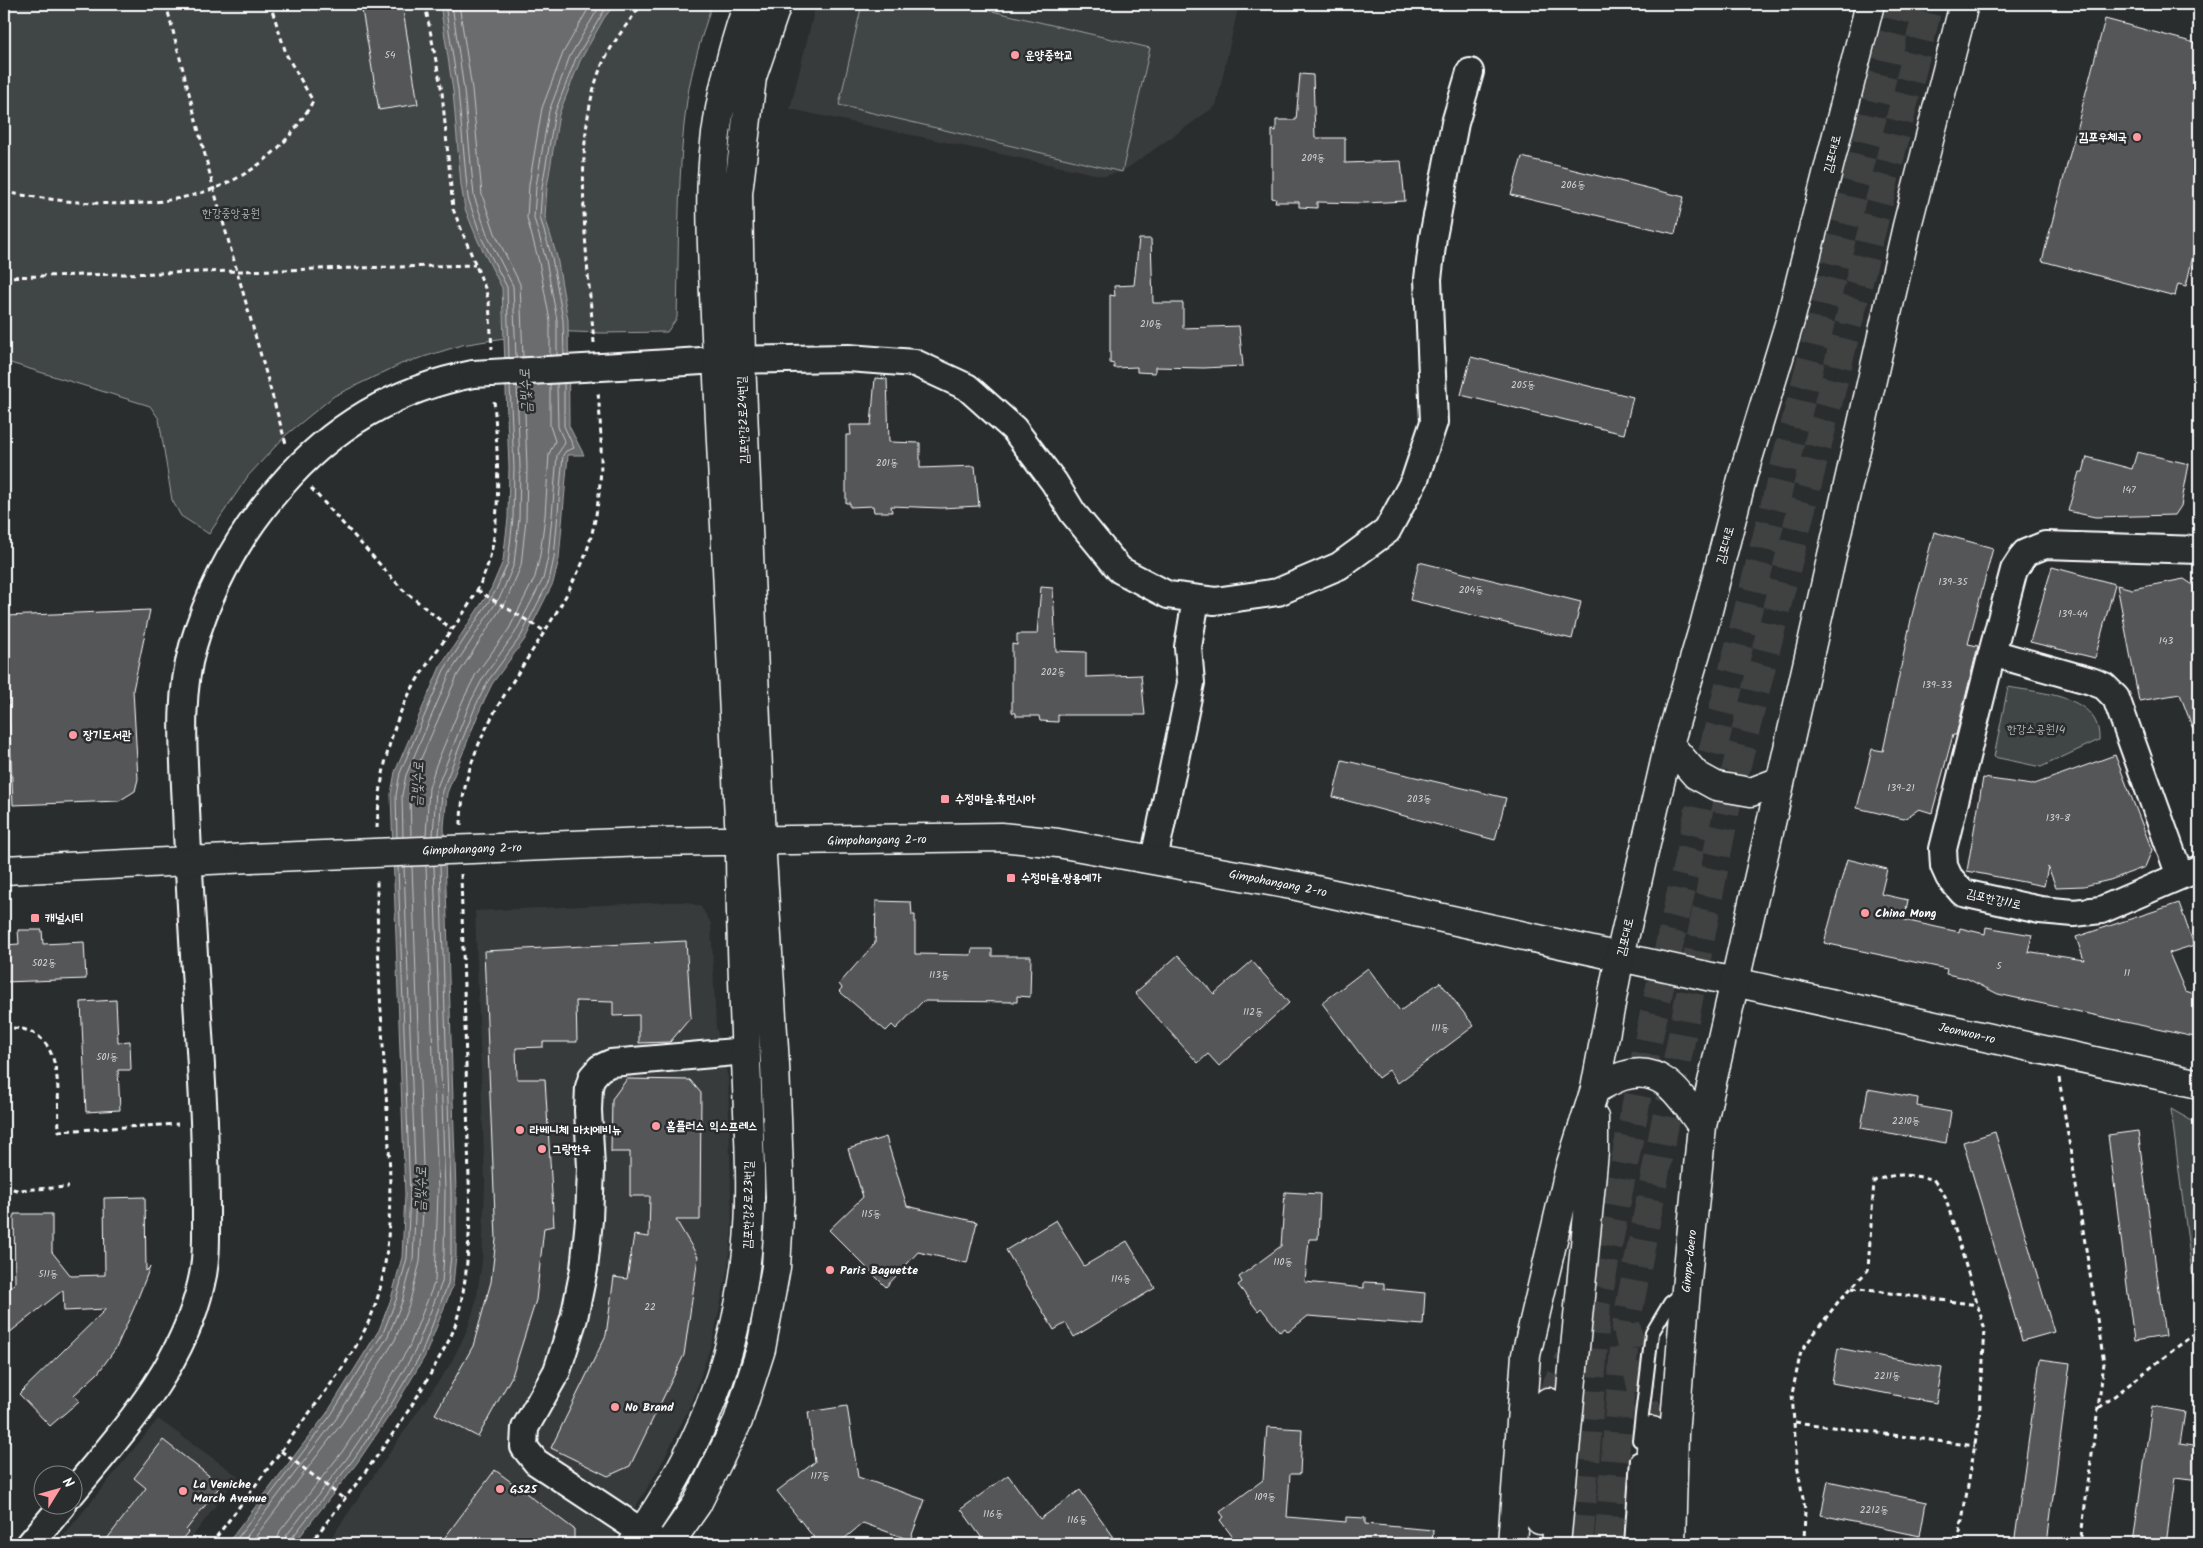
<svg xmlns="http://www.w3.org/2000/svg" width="2203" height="1548" font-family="Kalam,'Poor Story',sans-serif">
  <rect width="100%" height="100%" fill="#2a2d2e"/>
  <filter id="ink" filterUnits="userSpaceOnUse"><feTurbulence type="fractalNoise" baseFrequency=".02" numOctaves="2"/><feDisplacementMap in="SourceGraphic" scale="10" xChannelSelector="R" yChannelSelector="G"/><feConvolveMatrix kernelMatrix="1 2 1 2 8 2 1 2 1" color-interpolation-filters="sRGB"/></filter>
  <g filter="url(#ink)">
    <!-- built -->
    <path fill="#373a3b" d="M 816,4 L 1239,4 L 1216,106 L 1122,172 L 1104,176 L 790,109 Z
      M 669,902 L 687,902 L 701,907 L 711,923 L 716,1026 L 728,1078 L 732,1230 L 728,1268 L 713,1339 L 692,1402 L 663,1461 L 643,1495 L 610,1544 L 327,1544 L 451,1363 L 467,1330 L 476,1302 L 482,1261 L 485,1183 L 475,911 Z
      M 158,1419 L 238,1476 L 187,1544 L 57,1544 Z"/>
    <!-- green -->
    <path fill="#414445" stroke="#a0a2a2" d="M 4,4 L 712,4 C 702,35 692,67 687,100 C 677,172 679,245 677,318 L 667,332 L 602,333 L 547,331 L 462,345 L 401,364 L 334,396 L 286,435 L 248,476 L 209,534 L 181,516 L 172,500 L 159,419 L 150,406 L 4,361 Z
      M 862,4 L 962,4 L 1150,48 L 1122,172 L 839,105 Z
      M 2008,687 C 2040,693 2101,695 2099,740 L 2041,767 L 1994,757 Z
      M 2171,1109 L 2199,1125 L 2199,1316 L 2197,1312 Z"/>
    <!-- water -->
    <path fill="#6a6c6d" stroke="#a6a7a7" d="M 440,4 L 615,4 L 604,18 L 580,61 L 559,114 L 547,187 L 545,217 L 557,257 L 568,320 L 569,426 L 584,455 L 568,455 L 559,559 L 553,583 L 525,639 L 492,684 L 481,707 L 447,793 L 444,827 L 456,1191 L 456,1255 L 453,1285 L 425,1356 L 393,1410 L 357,1463 L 294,1544 L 227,1544 L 327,1413 L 379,1330 L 391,1299 L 402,1257 L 405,1194 L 391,794 L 395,772 L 440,667 L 491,589 L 503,561 L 508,518 L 509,467 L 502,288 L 478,241 L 465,209 L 461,185 L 453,91 Z"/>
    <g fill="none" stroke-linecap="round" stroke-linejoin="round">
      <!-- shore -->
      <path stroke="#c3c4c5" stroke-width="1" d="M 445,4 L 458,90 L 468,198 L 482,239 L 507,287 L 509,358
        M 452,4 L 464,90 L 474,196 L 488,237 L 513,286 L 516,357
        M 459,4 L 472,89 L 482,195 L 495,233 L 520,284 L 523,357
        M 550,355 L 550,321 L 539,262 L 527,218 L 529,185 L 542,108 L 563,53 L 591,4
        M 557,355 L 557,320 L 546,260 L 534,218 L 536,186 L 549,111 L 570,56 L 601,4
        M 564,355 L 563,320 L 552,258 L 540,217 L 542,187 L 555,112 L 576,58 L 608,4
        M 439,835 L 442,791 L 476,705 L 488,681 L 521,636 L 549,581 L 554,558 L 563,455 L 566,451 L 574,448 L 564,426 L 564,383
        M 411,836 L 410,796 L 413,777 L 457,676 L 507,599 L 521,566 L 526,519 L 527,468 L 524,386
        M 426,836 L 429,788 L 436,765 L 463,700 L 476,674 L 509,629 L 535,577 L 540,555 L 545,516 L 549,454 L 555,441 L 550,426 L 550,384
        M 433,836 L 436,790 L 470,703 L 483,678 L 515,633 L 543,579 L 548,557 L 552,516 L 557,455 L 565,443 L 558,427 L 557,384
        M 397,837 L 396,795 L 400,773 L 444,670 L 495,592 L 508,563 L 513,518 L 514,467 L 510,386
        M 403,837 L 402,795 L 406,775 L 450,673 L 501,595 L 514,564 L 519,519 L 520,467 L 517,386
        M 233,1544 L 331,1415 L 383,1333 L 396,1300 L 407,1258 L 410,1194 L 398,867
        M 241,1544 L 336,1419 L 388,1336 L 402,1302 L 413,1260 L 416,1194 L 404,867
        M 250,1544 L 342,1423 L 395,1340 L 409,1305 L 420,1262 L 424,1193 L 412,866
        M 276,1544 L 280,1531 L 342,1452 L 377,1400 L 409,1347 L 435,1281 L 438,1191 L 426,866
        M 284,1544 L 286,1536 L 348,1457 L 384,1404 L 415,1351 L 442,1282 L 444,1255 L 445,1191 L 434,866
        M 290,1544 L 291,1539 L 353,1460 L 389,1408 L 421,1354 L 448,1284 L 451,1255 L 451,1191 L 440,865"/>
    </g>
    <!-- building -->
    <path fill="#555758" stroke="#fff" d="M 361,4 L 402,4 L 418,104 L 379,110 Z
      M 2105,19 L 2199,44 L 2199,230 L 2186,286 L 2178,284 L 2175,296 L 2042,261 Z
      M 1300,74 L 1313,75 L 1315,138 L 1345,138 L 1345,163 L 1401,161 L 1405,201 L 1366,203 L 1317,202 L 1317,208 L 1299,207 L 1299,202 L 1275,202 L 1276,199 L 1272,198 L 1272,130 L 1276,131 L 1276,120 L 1296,120 Z
      M 1522,157 L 1684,197 L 1675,234 L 1511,195 Z
      M 1139,239 L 1151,239 L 1153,303 L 1183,303 L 1183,328 L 1239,326 L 1243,366 L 1204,368 L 1155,367 L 1155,373 L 1137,372 L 1137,367 L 1114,368 L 1114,364 L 1110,363 L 1110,295 L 1115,296 L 1114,286 L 1134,285 Z
      M 1471,357 L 1633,397 L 1624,434 L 1461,395 Z
      M 875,378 L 887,379 L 889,442 L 920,443 L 920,468 L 975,466 L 979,506 L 941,508 L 891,506 L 892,512 L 874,512 L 873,506 L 850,507 L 850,503 L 846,503 L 846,435 L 851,435 L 850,425 L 871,425 Z
      M 2137,452 L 2189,464 L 2181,506 L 2175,515 L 2095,517 L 2068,511 L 2079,472 L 2083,472 L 2087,457 L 2132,469 Z
      M 1934,532 L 1993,548 L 1968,644 L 1978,646 L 1956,735 L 1953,735 L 1932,813 L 1919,809 L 1904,819 L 1857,808 L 1872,749 L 1883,751 L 1912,615 Z
      M 1419,562 L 1581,602 L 1572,639 L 1410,600 Z
      M 2052,567 L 2115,584 L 2095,658 L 2030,642 Z
      M 2184,579 L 2193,585 L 2199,619 L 2199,740 L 2197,740 L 2180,694 L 2139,701 L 2117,585 L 2132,589 Z
      M 1041,587 L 1053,588 L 1056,651 L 1086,652 L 1086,677 L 1141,675 L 1145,715 L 1058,715 L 1058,722 L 1040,721 L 1039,716 L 1016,716 L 1016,713 L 1012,712 L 1012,644 L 1017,645 L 1017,634 L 1037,634 Z
      M 150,610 L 133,690 L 138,779 L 135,791 L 119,801 L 13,805 L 5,616 Z
      M 2115,755 L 2152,850 L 2145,867 L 2110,880 L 2084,886 L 2056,887 L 2048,867 L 2044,886 L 1967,871 L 1983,778 L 2032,785 Z
      M 1342,760 L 1506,798 L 1495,840 L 1333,797 Z
      M 1847,859 L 1887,869 L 1881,894 L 1908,900 L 1904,920 L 1959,932 L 1960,928 L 1985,934 L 1986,927 L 2032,935 L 2028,953 L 2032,952 L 2084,960 L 2076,937 L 2179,903 L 2194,945 L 2169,953 L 2185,991 L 2199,995 L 2199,1038 L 1998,994 L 1966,978 L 1946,974 L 1947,969 L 1824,943 Z
      M 876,901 L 911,902 L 912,915 L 915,915 L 915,954 L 971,955 L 972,949 L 992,949 L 992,956 L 1031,956 L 1030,997 L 1017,996 L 1017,1002 L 923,1001 L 896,1029 L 892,1025 L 886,1031 L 839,991 L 842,988 L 839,984 L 875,943 Z
      M 18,930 L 42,930 L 43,944 L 84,942 L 86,979 L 4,982 L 4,945 L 19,944 Z
      M 686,941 L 691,1017 L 670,1042 L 639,1043 L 639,1015 L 613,1016 L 613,1002 L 576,1001 L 577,1042 L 543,1042 L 543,1047 L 516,1048 L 517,1079 L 545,1079 L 554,1226 L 544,1228 L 536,1300 L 512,1376 L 478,1437 L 435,1414 L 473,1346 L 491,1282 L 496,1239 L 484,951 Z
      M 1178,955 L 1214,994 L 1252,961 L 1289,1003 L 1219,1066 L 1208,1054 L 1198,1063 L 1135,993 Z
      M 1368,968 L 1400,1011 L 1440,982 L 1474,1026 L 1398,1083 L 1389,1070 L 1378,1078 L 1322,1003 Z
      M 116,1000 L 118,1042 L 130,1041 L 131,1070 L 118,1070 L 120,1110 L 86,1112 L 81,1002 Z
      M 627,1079 L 690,1080 L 701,1093 L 700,1220 L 676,1220 L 698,1257 L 684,1355 L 630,1466 L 608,1476 L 551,1448 L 606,1335 L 614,1277 L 627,1279 L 634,1235 L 649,1237 L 650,1196 L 630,1196 L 630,1152 L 611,1152 L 612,1099 Z
      M 1868,1089 L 1918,1098 L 1917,1106 L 1951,1112 L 1946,1143 L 1861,1128 Z
      M 2138,1131 L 2165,1336 L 2134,1341 L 2108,1135 Z
      M 1995,1132 L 2054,1332 L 2022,1341 L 1963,1142 Z
      M 886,1137 L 907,1206 L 977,1222 L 967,1263 L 918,1252 L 886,1287 L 829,1230 L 863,1197 L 848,1149 Z
      M 1285,1192 L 1320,1194 L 1318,1239 L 1309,1239 L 1305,1282 L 1364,1288 L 1364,1282 L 1384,1283 L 1384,1289 L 1425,1293 L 1423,1325 L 1308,1316 L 1288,1332 L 1285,1328 L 1280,1332 L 1261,1308 L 1258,1311 L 1238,1285 L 1242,1282 L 1239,1277 L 1281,1246 Z
      M 145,1197 L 146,1271 L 150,1267 L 134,1308 L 116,1348 L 98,1373 L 74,1395 L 79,1401 L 50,1426 L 19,1394 L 106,1309 L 64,1311 L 63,1290 L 4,1337 L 4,1292 L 15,1283 L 14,1214 L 52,1214 L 52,1252 L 71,1276 L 105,1275 L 104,1198 Z
      M 1056,1220 L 1084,1266 L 1127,1241 L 1155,1288 L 1074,1337 L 1066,1323 L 1054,1330 L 1006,1250 Z
      M 1838,1348 L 1942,1368 L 1936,1403 L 1832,1383 Z
      M 2040,1359 L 2070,1363 L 2047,1544 L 2014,1544 Z
      M 847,1406 L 858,1477 L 925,1500 L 910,1540 L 863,1523 L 838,1544 L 819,1544 L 777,1491 L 815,1462 L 808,1412 Z
      M 2152,1406 L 2185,1412 L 2180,1444 L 2199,1447 L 2199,1481 L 2175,1478 L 2166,1544 L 2133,1544 Z
      M 1267,1427 L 1302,1429 L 1300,1474 L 1290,1474 L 1287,1517 L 1346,1522 L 1346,1517 L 1365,1518 L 1365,1524 L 1433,1530 L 1432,1544 L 1238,1544 L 1220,1520 L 1224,1517 L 1220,1512 L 1263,1480 Z
      M 163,1440 L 221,1485 L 186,1530 L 188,1532 L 178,1544 L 103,1544 L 146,1488 L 134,1478 Z
      M 495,1470 L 574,1529 L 574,1544 L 440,1544 Z
      M 1008,1475 L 1040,1519 L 1080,1490 L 1113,1536 L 1101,1544 L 986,1544 L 961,1509 Z
      M 1828,1481 L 1926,1502 L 1920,1536 L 1821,1515 Z"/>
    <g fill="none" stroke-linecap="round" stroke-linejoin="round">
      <!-- secondary-tunnel -->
      <path stroke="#3f4243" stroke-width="28" stroke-dasharray="28 14" stroke-linecap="butt" d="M 1579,1544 L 1597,1303
        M 1608,1544 L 1626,1325"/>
      <!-- primary-tunnel -->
      <path stroke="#3f4243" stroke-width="28" stroke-dasharray="28 14" stroke-linecap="butt" d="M 1548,1402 L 1597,1303 L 1650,1032 L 1710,761 L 1901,4
        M 1652,1431 L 1626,1325 L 1726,808 L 1929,4"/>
      <!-- service casing -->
      <g stroke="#fff" stroke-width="16">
        <path id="service" d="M 1639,1440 L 1652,1333 L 1670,1303 L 1684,1292
          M 1631,1544 L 1637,1459"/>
      </g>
      <!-- minor casing -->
      <g stroke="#fff" stroke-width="30">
        <path id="minor" d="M 637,365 L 718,360 L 848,358 L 915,363 L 967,387 L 1014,429 L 1054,482 L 1073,513 L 1120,570 L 1168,595 L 1215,601 L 1278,592 L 1339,566 L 1387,531 L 1415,479 L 1434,422 L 1428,279 L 1433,237 L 1455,123 L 1470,72
          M 2199,550 L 2045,545 L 2025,553 L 2014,570 L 1992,653 L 2091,681 L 2104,686 L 2116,698 L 2180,876 L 2199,869
          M 1992,653 L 1943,849 L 1944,866 L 1949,877 L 1963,893 L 2040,910 L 2074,913 L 2101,910 L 2180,876
          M 1154,859 L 1191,683 L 1188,647 L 1196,599
          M 72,1493 C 124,1430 183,1366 201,1284 C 207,1261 206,1236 206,1212 C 206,1182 205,1151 204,1121 C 199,1017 190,913 186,808 C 184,755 178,698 193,646 C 210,587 240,533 280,487 C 332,426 395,389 473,374
          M 30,1544 L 62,1506
          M 660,1544 L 536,1462 L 524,1447 L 525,1428 L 557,1371 L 574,1318 L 584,1269 L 589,1220 L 591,1168 L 588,1110 L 589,1087 L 592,1077 L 600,1068 L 611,1063 L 746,1051"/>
      </g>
      <!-- tertiary casing -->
      <g stroke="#fff" stroke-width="31">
        <path id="tertiary" d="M 646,842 L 1001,837 L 1058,843 L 1297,886 L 2199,1084
          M 4,870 L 250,858
          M 633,1544 C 696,1458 736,1359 747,1252 C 753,1197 749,1141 747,1086 C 744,1004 740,923 740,841 L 713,273 C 712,242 710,210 712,178 C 715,118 728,60 748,4
          M 669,1544 L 697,1504 L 738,1421 L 761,1349 L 776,1267 L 780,1198 L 775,1065 L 761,841 L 741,360 L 738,193 L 752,77 L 777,4"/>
      </g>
      <!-- primary casing -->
      <g stroke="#fff" stroke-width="31">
        <path id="primary" d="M 1669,744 L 1696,775 L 1716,786 L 1751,792 L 1780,781
          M 1595,1089 C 1604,1085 1613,1079 1623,1076 C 1664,1063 1682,1099 1702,1126
          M 1540,1520 L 1548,1402
          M 1512,1544 L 1526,1355 L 1570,1167 L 1595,1089 L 1620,956 L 1669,744 L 1704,626 L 1743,475 L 1790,321 L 1870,4
          M 1556,1544 L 1594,1152 L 1594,1118
          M 1646,1544 L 1652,1431
          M 1671,1544 L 1674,1434 L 1686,1289 L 1702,1126 L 1907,226 L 1964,4"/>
      </g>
      <!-- path -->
      <path stroke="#fff" stroke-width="3" stroke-dasharray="5 4" stroke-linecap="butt" d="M 166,4 L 214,190 L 286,444
        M 425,4 L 442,92 L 453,209 L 485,288 L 489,302 L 492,349
        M 4,192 C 119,212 248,220 313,101 L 287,56 L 270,4
        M 4,277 L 475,265
        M 594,343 C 588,265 572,153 597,78 C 606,50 625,27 642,4
        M 311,488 L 402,589 L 451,629
        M 477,590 L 546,632
        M 461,825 C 461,733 533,662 572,584 C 576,575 582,566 585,556 C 604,503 603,448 598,392
        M 377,828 C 380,775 390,722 419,677 C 440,643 470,611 484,575 C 504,526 497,450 494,398
        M 4,1028 C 66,1024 57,1088 59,1131 L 178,1124
        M 2059,1078 L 2104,1363 L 2080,1544
        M 4,1187 L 17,1190 L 69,1187
        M 1852,1288 L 1978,1305
        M 2099,1408 L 2199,1330
        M 1795,1422 L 1975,1446
        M 281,1451 L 344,1499
        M 211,1544 C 242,1503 273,1462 304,1420 C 327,1389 352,1358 368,1323 C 401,1254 388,1136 384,1061 C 380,1000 377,940 377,879
        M 310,1544 C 352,1489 397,1434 431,1373 C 438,1359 448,1344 454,1329 C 466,1292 468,1255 470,1217 L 461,873
        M 1804,1544 L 1805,1509 L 1797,1465 L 1792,1394 L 1801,1351 L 1838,1302 L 1868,1270 L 1874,1181 C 1897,1172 1909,1175 1933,1179 L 1945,1196 L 1985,1330 L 1979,1421 L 1958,1544"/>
      <!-- service -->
      <use href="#service" stroke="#2a2d2e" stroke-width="12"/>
      <!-- minor -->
      <use href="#minor" stroke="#2a2d2e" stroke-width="26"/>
      <!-- tertiary -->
      <use href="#tertiary" stroke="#2a2d2e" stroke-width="28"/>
      <!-- primary -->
      <use href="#primary" stroke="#2a2d2e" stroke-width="28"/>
      <!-- minor-bridge casing -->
      <g stroke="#fff" stroke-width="30" stroke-linecap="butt">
        <path id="minor-bridge" d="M 473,374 L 637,365"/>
      </g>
      <!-- tertiary-bridge casing -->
      <g stroke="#fff" stroke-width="31" stroke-linecap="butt">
        <path id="tertiary-bridge" d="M 250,858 L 646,842"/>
      </g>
      <!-- minor-bridge -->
      <use href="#minor-bridge" stroke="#2a2d2e" stroke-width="26"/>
      <!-- tertiary-bridge -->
      <use href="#tertiary-bridge" stroke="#2a2d2e" stroke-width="28"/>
    </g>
  </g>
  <!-- markers -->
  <g fill="#ff9aa2" stroke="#2a2d2e" stroke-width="2">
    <circle cx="1015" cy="55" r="5"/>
    <circle cx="2137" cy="137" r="5"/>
    <circle cx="73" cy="735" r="5"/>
    <rect x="940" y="794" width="10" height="10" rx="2.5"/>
    <rect x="1006" y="873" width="10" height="10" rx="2.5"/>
    <circle cx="1865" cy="913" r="5"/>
    <rect x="30" y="913" width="10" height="10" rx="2.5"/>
    <circle cx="656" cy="1126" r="5"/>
    <circle cx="520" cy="1130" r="5"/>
    <circle cx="542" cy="1149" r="5"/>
    <circle cx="830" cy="1270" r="5"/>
    <circle cx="615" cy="1407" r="5"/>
    <circle cx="500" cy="1489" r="5"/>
    <circle cx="183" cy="1491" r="5"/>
  </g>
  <g text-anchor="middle" stroke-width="5" stroke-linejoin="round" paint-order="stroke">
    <!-- number labels -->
    <g font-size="10" fill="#d4d5d5">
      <text x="390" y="58">54</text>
      <text x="1313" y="161">209동</text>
      <text x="1573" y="188">206동</text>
      <text x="1151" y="327">210동</text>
      <text x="1523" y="388">205동</text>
      <text x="887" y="466">201동</text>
      <text x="2129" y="493">147</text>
      <text x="1953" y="585">139-35</text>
      <text x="1471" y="593">204동</text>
      <text x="2073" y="617">139-44</text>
      <text x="2166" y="644">143</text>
      <text x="1053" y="675">202동</text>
      <text x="1937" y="688">139-33</text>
      <text x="1901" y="791">139-21</text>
      <text x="1419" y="802">203동</text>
      <text x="2058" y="821">139-8</text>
      <text x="44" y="966">502동</text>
      <text x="1999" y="969">5</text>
      <text x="2127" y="976">11</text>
      <text x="939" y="978">113동</text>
      <text x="1253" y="1015">112동</text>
      <text x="1440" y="1031">111동</text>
      <text x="107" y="1060">501동</text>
      <text x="1906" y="1124">2210동</text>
      <text x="871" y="1217">115동</text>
      <text x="1283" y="1265">110동</text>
      <text x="48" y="1277">511동</text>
      <text x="1121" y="1282">114동</text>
      <text x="650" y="1310">22</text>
      <text x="1887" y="1379">2211동</text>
      <text x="820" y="1479">117동</text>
      <text x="1265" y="1500">109동</text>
      <text x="1874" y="1513">2212동</text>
      <text x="993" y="1517">116동</text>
      <text x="1077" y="1523">116동</text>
    </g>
    <!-- poi labels -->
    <g font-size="12" font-weight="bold" fill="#fff" stroke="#2a2d2e" text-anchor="start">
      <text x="1025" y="59">운양중학교</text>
      <text x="2127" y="141" text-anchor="end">김포우체국</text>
      <text x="83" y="739">장기도서관</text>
      <text x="955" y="803">수정마을.휴먼시아</text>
      <text x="1021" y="882">수정마을.쌍용예가</text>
      <text x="1875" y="917">China Mong</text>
      <text x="45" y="922">캐널시티</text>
      <text x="666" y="1130">홈플러스 익스프레스</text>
      <text x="530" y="1134">라베니체 마치에비뉴</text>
      <text x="552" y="1153">그랑한우</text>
      <text x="840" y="1274">Paris Baguette</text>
      <text x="625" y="1411">No Brand</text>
      <text x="193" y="1488">La Veniche<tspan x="193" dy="14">March Avenue</tspan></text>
      <text x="510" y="1493">GS25</text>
    </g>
    <!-- street labels -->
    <g font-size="12" fill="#fff" stroke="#2a2d2e">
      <text transform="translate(1832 154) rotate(-76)" y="4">김포대로</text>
      <text transform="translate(743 420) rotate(-92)" y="4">김포한강2로24번길</text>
      <text transform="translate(1725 545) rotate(-75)" y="4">김포대로</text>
      <text transform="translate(877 840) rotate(-1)" y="4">Gimpohangang 2-ro</text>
      <text transform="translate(472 849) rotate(-2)" y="4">Gimpohangang 2-ro</text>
      <text transform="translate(1278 883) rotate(11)" y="4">Gimpohangang 2-ro</text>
      <text transform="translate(1994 899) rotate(13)" y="4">김포한강11로</text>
      <text transform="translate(1625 937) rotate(-77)" y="4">김포대로</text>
      <text transform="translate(1967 1033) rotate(13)" y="4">Jeonwon-ro</text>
      <text transform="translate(748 1205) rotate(-89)" y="4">김포한강2로23번길</text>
      <text transform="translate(1689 1261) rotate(-84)" y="4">Gimpo-daero</text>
    </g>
    <!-- park labels -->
    <g font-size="12" fill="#b3b4b5" stroke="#2a2d2e">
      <text x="231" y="217">한강중앙공원</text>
      <text x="2036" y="733">한강소공원14</text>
    </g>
    <!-- water labels -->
    <g font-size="14" font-style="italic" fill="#b4b6b6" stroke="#2a2d2e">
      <text transform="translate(525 391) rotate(-93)" y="5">금빛수로</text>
      <text transform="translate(417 784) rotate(-87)" y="5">금빛수로</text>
      <text transform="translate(420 1189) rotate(-88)" y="5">금빛수로</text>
    </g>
  </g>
  <!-- margin -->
  <rect width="2203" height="1548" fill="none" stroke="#2a2d2e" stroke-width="20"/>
  <rect x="10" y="10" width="2183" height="1528" fill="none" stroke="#fff" stroke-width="2" filter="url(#ink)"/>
  <!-- north arrow -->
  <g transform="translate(58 1490) rotate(53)"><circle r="24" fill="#2a2d2e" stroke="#7f8182"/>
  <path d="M0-4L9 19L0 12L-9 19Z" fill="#ff9aa2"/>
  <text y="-8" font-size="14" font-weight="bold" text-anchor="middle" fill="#ffffff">N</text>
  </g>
</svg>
